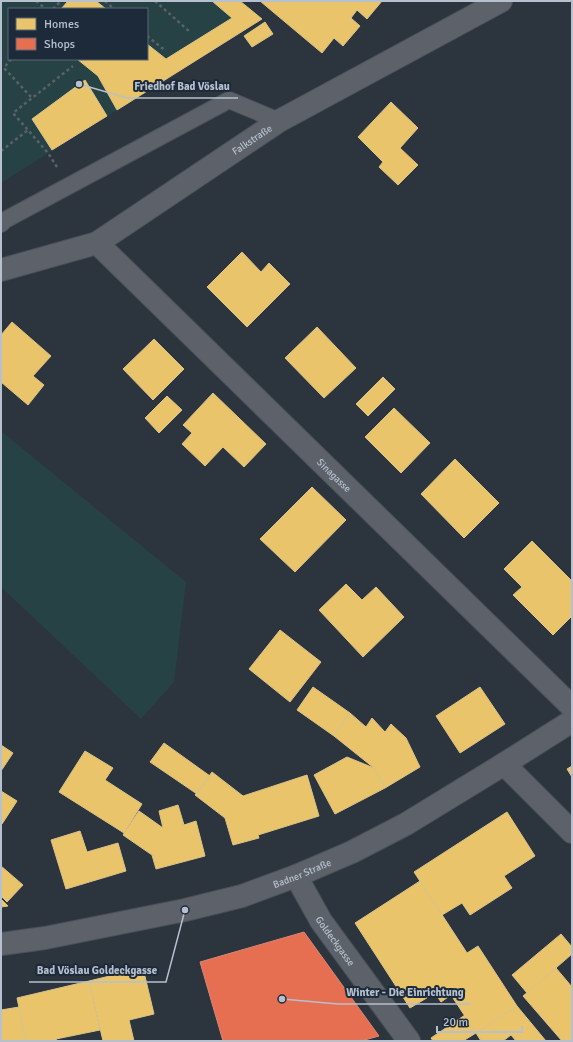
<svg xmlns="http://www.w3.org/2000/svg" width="573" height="1042" font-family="Signika,sans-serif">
  <rect width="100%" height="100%" fill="#2c343d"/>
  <!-- green -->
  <path fill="#274245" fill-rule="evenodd" d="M 1,1 L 240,1 L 262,19 L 1,183 ZM 9,9 L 147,9 L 147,59 L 9,59 Z
    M 1,431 L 186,582 L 174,682 L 141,719 L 1,587 Z"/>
  <!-- homes -->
  <path fill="#e9c46a" stroke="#dac388" d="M 68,1 L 96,1 L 106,9 L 61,9 Z
    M 212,1 L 240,1 L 262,19 L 117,110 L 98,76 L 77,59 L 147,59 L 147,44 L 166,59 L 232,18 Z
    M 260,1 L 382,1 L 367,19 L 357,10 L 351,18 L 360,26 L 343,46 L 334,38 L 322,53 Z
    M 265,22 L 273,34 L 252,47 L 244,36 Z
    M 85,80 L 107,116 L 52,150 L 32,119 Z
    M 391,102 L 418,128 L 400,148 L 418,165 L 398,185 L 379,167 L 383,162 L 358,137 Z
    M 242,252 L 261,272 L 269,263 L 290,284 L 247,327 L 207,287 Z
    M 12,322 L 51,356 L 33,376 L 44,385 L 28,405 L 1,382 L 1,335 Z
    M 317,327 L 356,368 L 324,398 L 285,358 Z
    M 154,339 L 184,369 L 153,400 L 123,369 Z
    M 383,377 L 395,389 L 368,416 L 356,404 Z
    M 213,393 L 266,444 L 244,467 L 223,447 L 205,466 L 182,444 L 192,433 L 183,425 Z
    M 167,396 L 182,410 L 159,433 L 145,418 Z
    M 394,408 L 430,443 L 401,473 L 365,437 Z
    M 455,459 L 499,503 L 464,538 L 421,494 Z
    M 312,487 L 346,520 L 295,572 L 260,539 Z
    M 532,541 L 572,581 L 572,616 L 553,635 L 513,595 L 522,587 L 504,569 Z
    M 346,584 L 362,600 L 376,587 L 404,617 L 363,657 L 319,610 Z
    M 280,630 L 321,662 L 290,702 L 249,669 Z
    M 313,687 L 350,713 L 334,736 L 297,710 Z
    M 480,687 L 505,724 L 460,753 L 436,716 Z
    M 350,713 L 366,727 L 372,718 L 385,732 L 391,724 L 406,738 L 420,767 L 385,788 L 374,768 L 334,736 Z
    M 164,743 L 210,776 L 197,794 L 150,762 Z
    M 1,745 L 13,753 L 1,771 Z
    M 85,751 L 113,768 L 105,780 L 142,804 L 124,833 L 59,792 Z
    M 347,757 L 374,768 L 385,788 L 335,814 L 314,775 Z
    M 572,766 L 572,777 L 567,769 Z
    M 212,772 L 243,796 L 307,775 L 319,816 L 258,835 L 259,838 L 233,845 L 225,818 L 195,795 Z
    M 1,791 L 17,801 L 2,824 L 1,823 Z
    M 178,805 L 184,825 L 196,821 L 205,856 L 156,869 L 152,855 L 123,835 L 139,811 L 163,828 L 159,811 Z
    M 507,812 L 535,856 L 504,876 L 512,888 L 470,915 L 462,903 L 442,915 L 414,872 Z
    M 80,831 L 87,852 L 118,843 L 126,871 L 66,889 L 51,840 Z
    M 1,866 L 23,885 L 7,902 L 1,896 Z
    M 420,881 L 467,953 L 478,946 L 517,1006 L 476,1033 L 451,995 L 441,1002 L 435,993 L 410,1008 L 355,923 Z
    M 1,899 L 8,906 L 1,907 Z
    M 561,934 L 572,947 L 572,954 L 527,993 L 512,975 Z
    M 143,968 L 154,1014 L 129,1020 L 134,1041 L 103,1041 L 89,981 Z
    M 556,968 L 572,987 L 572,1041 L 562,1041 L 523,996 Z
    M 89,981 L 100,1030 L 56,1039 L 57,1041 L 26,1041 L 17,998 Z
    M 517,1006 L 546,1041 L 516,1041 L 511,1035 L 503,1041 L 481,1041 L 476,1033 Z
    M 19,1007 L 26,1041 L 1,1041 L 1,1010 Z
    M 465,1015 L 476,1033 L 463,1041 L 433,1041 L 431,1038 Z"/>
  <!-- shops -->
  <path fill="#e76f51" stroke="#d88776" d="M 304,932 L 379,1036 L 361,1041 L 223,1041 L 200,962 Z"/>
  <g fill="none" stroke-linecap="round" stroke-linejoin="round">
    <!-- service casing -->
    <g stroke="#4a5057" stroke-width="18">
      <path id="service" d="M 1,224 L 5,220 L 229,100 L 279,121"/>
    </g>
    <!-- minor casing -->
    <g stroke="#4a5057" stroke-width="24">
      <g id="minor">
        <path id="s1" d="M 97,243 L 572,707"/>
        <path id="s2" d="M 1,270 L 97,243 L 279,121 L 501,1"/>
        <path d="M 504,764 L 572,832"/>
        <path id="s3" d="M 296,876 L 321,921 L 409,1041"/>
      </g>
    </g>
    <!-- tertiary casing -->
    <g stroke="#4a5057" stroke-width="24">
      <g id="tertiary">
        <path id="s4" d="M 1,944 L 45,938 L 185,910 L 242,896 L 296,876 L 352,852 L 406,824 L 504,764 L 572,721"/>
      </g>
    </g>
    <!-- path -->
    <path stroke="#5a6168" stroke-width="2.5" stroke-dasharray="3 3" stroke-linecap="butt" d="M 36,1 L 46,9
      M 105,1 L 114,9
      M 155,1 L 190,32
      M 53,9 L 61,1
      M 147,36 L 166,51
      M 11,59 L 4,68 L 32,98
      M 1,151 L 28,130
      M 57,167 L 48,153 L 13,113 L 73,66"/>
    <!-- service -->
    <use href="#service" stroke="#5d626a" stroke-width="16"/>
    <!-- minor -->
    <use href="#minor" stroke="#5d626a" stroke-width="22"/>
    <!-- tertiary -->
    <use href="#tertiary" stroke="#5d626a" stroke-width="22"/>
  </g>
  <g text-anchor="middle" stroke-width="4" stroke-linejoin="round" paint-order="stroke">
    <!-- street labels -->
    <g font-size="10" fill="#b6c0ce" stroke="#1d2a3a">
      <text dy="4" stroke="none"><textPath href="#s2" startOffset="286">Falkstraße</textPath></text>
      <text dy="4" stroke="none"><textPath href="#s1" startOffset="332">Sinagasse</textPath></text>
      <text dy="4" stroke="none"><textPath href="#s4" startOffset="310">Badner Straße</textPath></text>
      <text dy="4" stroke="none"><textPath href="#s3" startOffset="76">Goldeckgasse</textPath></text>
    </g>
  </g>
  <!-- callouts -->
  <path fill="none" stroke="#b6c0ce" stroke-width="1.5" d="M79 84L127 98H238M185 910L166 982H29M282 999L338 1004H471"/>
  <g fill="#b6c0ce" stroke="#1d2a3a" stroke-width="1.5">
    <circle cx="79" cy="84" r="4"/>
    <circle cx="185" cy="910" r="4"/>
    <circle cx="282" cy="999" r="4"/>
  </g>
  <g font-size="11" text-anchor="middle" font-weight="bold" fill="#b6c0ce" stroke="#1d2a3a" stroke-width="4" stroke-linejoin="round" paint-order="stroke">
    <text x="182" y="90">Friedhof Bad Vöslau</text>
    <text x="97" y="974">Bad Vöslau Goldeckgasse</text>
    <text x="405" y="996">Winter - Die Einrichtung</text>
  </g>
  <!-- border -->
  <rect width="573" height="1042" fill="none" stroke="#b6c0ce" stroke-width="4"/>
  <!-- legend -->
  <rect x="8" y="8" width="140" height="52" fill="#1d2a3a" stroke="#5a6675"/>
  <rect x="16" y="18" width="20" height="12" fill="#e9c46a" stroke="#5a6675"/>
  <text x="44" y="28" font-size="12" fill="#b6c0ce">Homes</text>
  <rect x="16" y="38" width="20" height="12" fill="#e76f51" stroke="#5a6675"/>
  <text x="44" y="48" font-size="12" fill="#b6c0ce">Shops</text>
  <!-- scale -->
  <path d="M437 1026v6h85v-6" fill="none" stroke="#b6c0ce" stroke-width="2"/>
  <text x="443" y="1026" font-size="12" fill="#b6c0ce" stroke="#1d2a3a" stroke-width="3" paint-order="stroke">20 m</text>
</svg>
